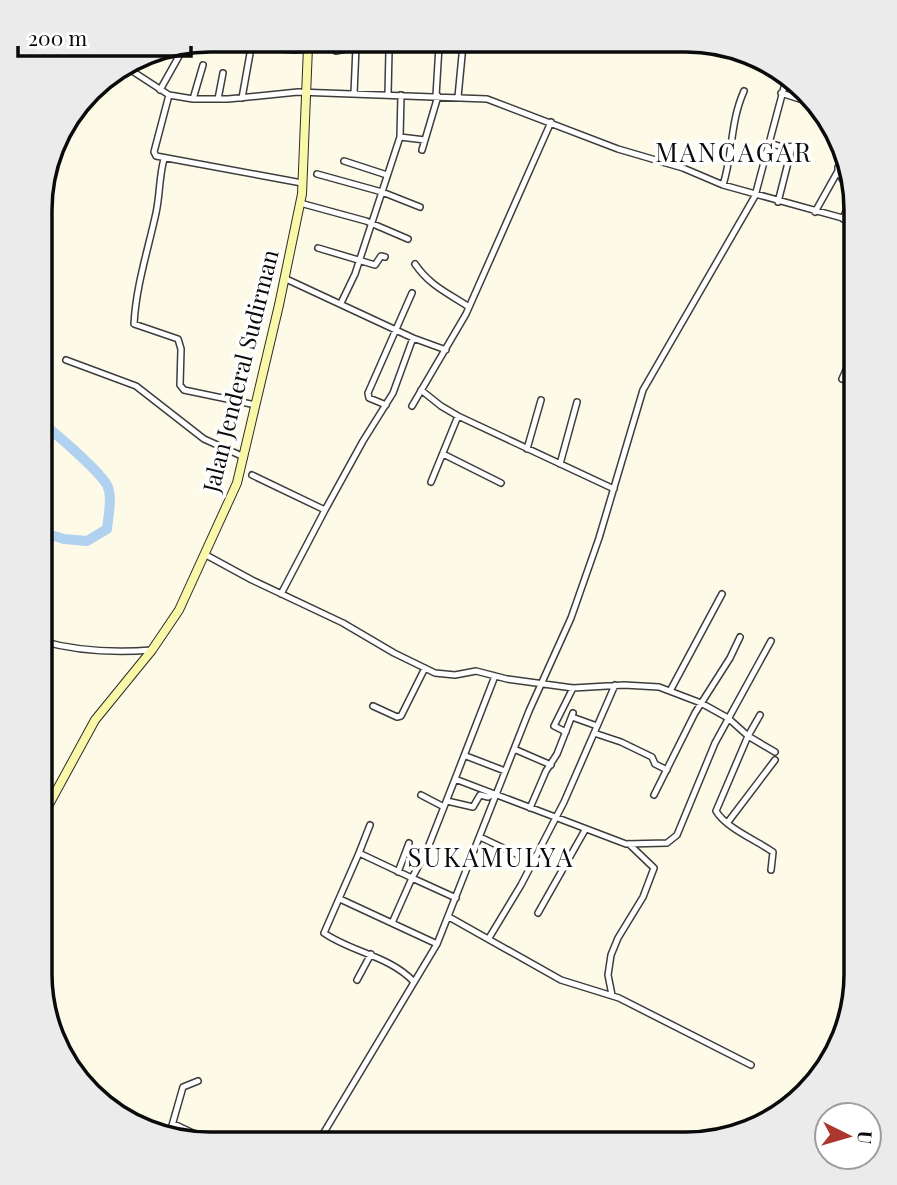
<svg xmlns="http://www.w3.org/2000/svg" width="897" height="1185" font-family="'Playfair Display',serif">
  <rect width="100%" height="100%" fill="#fdfbe8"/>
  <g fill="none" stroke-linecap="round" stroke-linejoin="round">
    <!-- river -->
    <path stroke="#b1d1f0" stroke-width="10" d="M 41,532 L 64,539 L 87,541 L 107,529 C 108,517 113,497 107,485 C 100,472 55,432 41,423"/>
    <!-- minor casing -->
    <g stroke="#3d3d3d" stroke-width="8">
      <path id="minor" d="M 270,48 L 294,50 L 308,49
        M 336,51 L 356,47
        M 126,67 L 169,95 L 193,99 L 228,99 L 298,92 L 487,99 L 618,149 L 683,168 L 723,185 L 857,222
        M 160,90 L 183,49
        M 781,93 L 806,101
        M 354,94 L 356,47
        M 388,94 L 389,51
        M 169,95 L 154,152 L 156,156 L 302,183
        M 436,96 L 439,46
        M 458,97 L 463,45
        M 242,98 L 251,48
        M 193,99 L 203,65
        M 218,99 L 223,73
        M 400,137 L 425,140
        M 770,143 L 782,147 L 803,146
        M 422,150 L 438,96
        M 164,159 C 159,177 160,195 156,213 C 148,250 136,286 134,324 L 178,339 L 181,349 L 180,385 L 184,390 L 256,405
        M 344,161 L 387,175
        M 838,171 L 845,184 L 852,189
        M 317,174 L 382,192 L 420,207
        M 723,185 C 733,154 730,122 744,91
        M 778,202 L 792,147
        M 300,203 L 366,221 L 408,239
        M 815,212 L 838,171 L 838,167 L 845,160
        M 843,219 L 853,193
        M 318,248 L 375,265 L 381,256 L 385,257
        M 415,264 C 430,286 448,293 469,307
        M 284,278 L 413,338 L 446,350
        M 341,303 L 355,274 L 400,137 L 401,95
        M 66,360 L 136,386 L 204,439 L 244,457
        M 842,379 L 857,345
        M 421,390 L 441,406 L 458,416 L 614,489
        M 386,405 L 369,398 L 368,393 L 412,293
        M 412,406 L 466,314 L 551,122
        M 527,449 L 541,400
        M 443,454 L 501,483
        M 560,464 L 577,402
        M 252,475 L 325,510 L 281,594
        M 431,482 L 458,416
        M 325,510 L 363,441 L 393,393 L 413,338
        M 206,555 L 252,580 L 343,623 L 394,653 L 435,673 L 455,675 L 476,671 L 507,679 L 573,688 L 624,685 L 659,687 L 701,703 L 728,718 L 748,736 L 716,811 C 726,828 756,840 773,852 L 771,870
        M 41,641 C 77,651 115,653 152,650
        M 495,676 L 455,779 L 626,844 L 667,843 L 677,835 L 715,743 L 771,641
        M 670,691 L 722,594
        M 373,706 L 397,717 L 401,716 L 425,668
        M 760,715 L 748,736 L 775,752
        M 572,717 L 597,726
        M 566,732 L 554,726 L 573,688
        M 594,733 L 621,742 L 652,757 L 655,764 L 667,770
        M 514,749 L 551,765
        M 466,756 L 505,771
        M 455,779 L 427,850 L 412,878 L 456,898
        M 421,795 L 444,807
        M 654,795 L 695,713 L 730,658 L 740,637
        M 447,801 L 473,807 L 480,795 L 488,797 L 493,794
        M 530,808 L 546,771 L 557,754 L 573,713
        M 728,822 L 775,760
        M 480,837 L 516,854
        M 359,853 L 370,825
        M 398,872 L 409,843
        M 340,899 L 437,944
        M 538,913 L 585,830
        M 449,917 L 561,980 L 619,998 L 751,1065
        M 392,923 L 412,878 L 359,853 L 324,933 C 351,952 390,956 414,982
        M 489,938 L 521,885 L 564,802 L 615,685
        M 357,980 L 371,954
        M 612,995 L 608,975 L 611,955 L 618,938 L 643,897 L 654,868 L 629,844
        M 174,1124 L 214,1143
        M 169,1136 L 183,1087 L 198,1081
        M 317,1144 L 437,944 L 529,711 L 571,618 L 599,538 L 643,390 L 755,196 L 787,76"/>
    </g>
    <!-- secondary casing -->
    <g stroke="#2c2c2c" stroke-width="10">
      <path id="secondary" d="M 41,819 L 95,720 L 152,650 L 179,610 L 237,483 L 279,305 L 302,194 L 308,47"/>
    </g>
    <!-- minor -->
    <use href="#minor" stroke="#fff" stroke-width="5"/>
    <!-- secondary -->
    <use href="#secondary" stroke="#f8f8a8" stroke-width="8"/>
  </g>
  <g text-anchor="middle" stroke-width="7" stroke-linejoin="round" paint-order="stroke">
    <!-- street labels -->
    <g font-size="23" fill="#0a0a0a" stroke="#fff">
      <text transform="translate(241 371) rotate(-76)" y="8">Jalan Jenderal Sudirman</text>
    </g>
    <!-- quarter labels -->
    <g font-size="26" letter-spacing="2" fill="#0a0a0a" stroke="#fff">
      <text x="734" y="162">MANCAGAR</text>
      <text x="491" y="867">SUKAMULYA</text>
    </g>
  </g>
  <!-- crop -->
  <path d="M0 0H897V1185H0ZM210 52H686A158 158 0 0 1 844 210V974A158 158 0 0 1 686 1132H210A158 158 0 0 1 52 974V210A158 158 0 0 1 210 52Z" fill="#ebebeb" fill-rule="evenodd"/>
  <path fill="none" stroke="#0a0a0a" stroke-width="3.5" d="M210 52H686A158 158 0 0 1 844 210V974A158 158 0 0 1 686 1132H210A158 158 0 0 1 52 974V210A158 158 0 0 1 210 52Z"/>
  <!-- north arrow -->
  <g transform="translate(848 1136) rotate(95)"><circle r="33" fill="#ffffff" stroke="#9d9d9d" stroke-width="2"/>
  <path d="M0-5L12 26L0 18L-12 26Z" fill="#ac372f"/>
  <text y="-10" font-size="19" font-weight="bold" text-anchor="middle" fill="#0a0a0a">U</text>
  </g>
  <!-- scale -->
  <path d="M18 46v10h173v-10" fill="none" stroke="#0a0a0a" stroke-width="3.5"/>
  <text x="28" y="46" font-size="21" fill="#0a0a0a" stroke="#ffffff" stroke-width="5" paint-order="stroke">200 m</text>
</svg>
